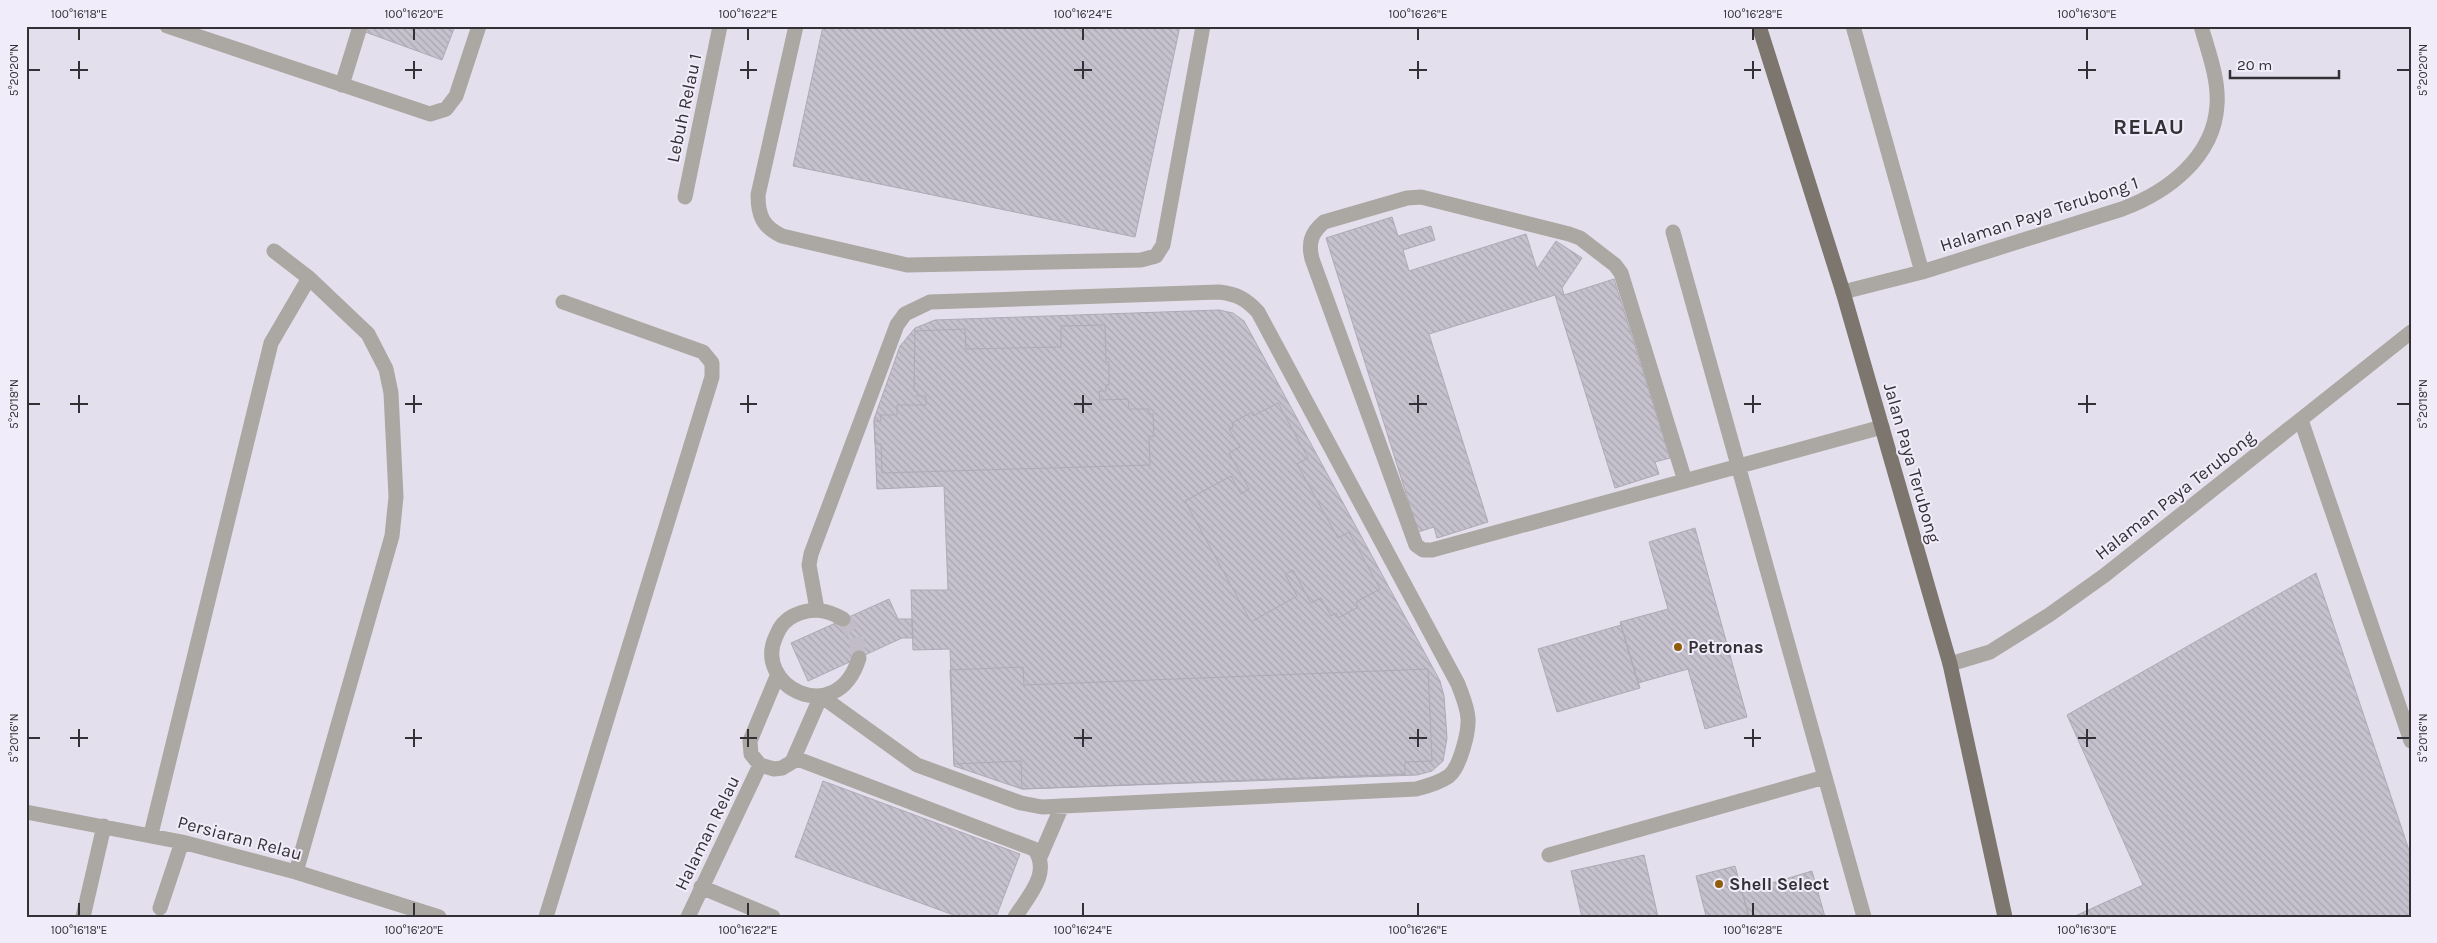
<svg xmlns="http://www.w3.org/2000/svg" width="2437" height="943" font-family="Karla,sans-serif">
  <defs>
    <pattern id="building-back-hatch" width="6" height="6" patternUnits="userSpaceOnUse" patternTransform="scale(1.25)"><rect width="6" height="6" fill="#c5c1cd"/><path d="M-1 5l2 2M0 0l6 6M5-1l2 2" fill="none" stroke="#aaa6b1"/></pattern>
  </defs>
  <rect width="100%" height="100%" fill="#e4dfec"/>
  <!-- building -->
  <path fill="url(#building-back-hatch)" stroke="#aeaab5" d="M 349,26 L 455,26 L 442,60 Z
    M 823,26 L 1180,26 L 1135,237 L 793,166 Z
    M 1392,217 L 1398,236 L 1431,226 L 1435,240 L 1403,250 L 1409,271 L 1526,234 L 1537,269 L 1556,241 L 1582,258 L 1562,288 L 1564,295 L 1614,279 L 1670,458 L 1655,462 L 1659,474 L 1615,488 L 1555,295 L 1429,334 L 1488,522 L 1437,538 L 1434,527 L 1418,532 L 1326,238 Z
    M 1219,310 L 1233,313 L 1244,321 L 1440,681 L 1444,696 L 1447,738 L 1443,761 L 1432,771 L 1417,775 L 1022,789 L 954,766 L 950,649 L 913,650 L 911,590 L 948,590 L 944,486 L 877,489 L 874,419 L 900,346 L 915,328 L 935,320 Z
    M 1105,325 L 1106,362 L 1109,362 L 1109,385 L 1106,385 L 1106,391 L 1099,391 L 1100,400 L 1128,399 L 1129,409 L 1149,409 L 1149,414 L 1153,414 L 1154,436 L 1149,436 L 1150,465 L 882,473 L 881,444 L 875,444 L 874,421 L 881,421 L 880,415 L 897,415 L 897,405 L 926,405 L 926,396 L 917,396 L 917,391 L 914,391 L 915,331 L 965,329 L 966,349 L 1061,347 L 1061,326 Z
    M 1278,403 L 1308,458 L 1297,464 L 1338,538 L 1349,532 L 1380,589 L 1356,602 L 1358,607 L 1338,618 L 1336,613 L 1331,616 L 1321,598 L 1311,603 L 1293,570 L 1285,574 L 1297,596 L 1251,622 L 1185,501 L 1231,476 L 1241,494 L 1249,489 L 1229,453 L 1240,447 L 1229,429 L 1233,427 L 1232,423 L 1252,412 L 1253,416 Z
    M 1695,528 L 1747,717 L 1705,729 L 1688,669 L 1638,683 L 1620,622 L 1668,609 L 1649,542 Z
    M 2316,573 L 2411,856 L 2411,917 L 2073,917 L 2143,885 L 2067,715 Z
    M 889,599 L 898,619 L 912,619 L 913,638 L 902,638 L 808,681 L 791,643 Z
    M 1621,625 L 1640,688 L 1557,712 L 1538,649 Z
    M 1023,667 L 1024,685 L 1428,669 L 1432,761 L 1405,762 L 1405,774 L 1022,789 L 1021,761 L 954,764 L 950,670 Z
    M 823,781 L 1020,854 L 996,917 L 959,917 L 795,857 Z
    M 1644,855 L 1658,917 L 1582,917 L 1571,871 Z
    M 1735,866 L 1749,917 L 1701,917 L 1706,916 L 1696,876 Z
    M 1812,871 L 1825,917 L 1749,917 L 1742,892 Z"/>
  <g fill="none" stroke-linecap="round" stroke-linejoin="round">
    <!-- minor-tunnel -->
    <path stroke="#c1bcc8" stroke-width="15" stroke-dasharray="15 8" stroke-linecap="butt" d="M 843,619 L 856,636 L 859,658"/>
    <!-- minor -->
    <path stroke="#aba7a2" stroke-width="15" d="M 167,26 L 430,114 L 446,109 L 456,96 L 479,26
      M 796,26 L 758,195 C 758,216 763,227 782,236 L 907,265 L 1141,260 L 1156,256 L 1163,245 L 1203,26
      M 1853,26 L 1922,272
      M 342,85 L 359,30
      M 685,197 L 720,26
      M 1673,232 L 1864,917
      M 274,251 L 309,278 L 368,334 L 386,369 L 391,393 L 396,497 L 392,536 L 296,872
      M 1843,292 L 1922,272 L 2122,209 C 2168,192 2214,157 2217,105 C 2219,79 2208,51 2201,26
      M 2301,420 L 2411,741
      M 1685,481 L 1621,273 L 1615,265 L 1580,238 L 1569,234 L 1421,197 L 1407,198 L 1324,222 C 1311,233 1308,243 1312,259 L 1416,545 L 1423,550 L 1432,550 L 1882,427
      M 843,619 C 826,609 811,607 793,616 C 785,620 779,628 776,636 C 752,686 837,730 859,658
      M 1950,664 L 1990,652 L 2049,615 L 2105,575 L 2411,332
      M 778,674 L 750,741 L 751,754 L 760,765 L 774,769 L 782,768 L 792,762 L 821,696 L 917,765 L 1021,803 L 1042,807 L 1416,789 C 1428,786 1439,783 1449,776 C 1460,767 1469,732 1468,718 C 1467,706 1462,695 1458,684 L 1258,312 C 1246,299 1237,294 1219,292 L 930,302 L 905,314 L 897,325 L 811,554 L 809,565 L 817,609
      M 795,758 L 1034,849 C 1052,872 1028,897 1015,917
      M 26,812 L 182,842 L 296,872 L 439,917
      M 151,834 L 271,343 L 309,278
      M 1549,855 L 1825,777
      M 1040,857 L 1062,806
      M 701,887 L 773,917
      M 160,908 L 182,842
      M 83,917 L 104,826
      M 546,917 L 712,377 L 712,363 L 703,352 L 563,302
      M 688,917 L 760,765"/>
    <!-- major -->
    <path stroke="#7c766e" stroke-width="15" d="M 1759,26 L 1843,292 L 1950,664 L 2005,917"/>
  </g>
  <!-- ticks -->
  <path fill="none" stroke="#333136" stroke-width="2" d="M 79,28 L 79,40M 414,28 L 414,40M 748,28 L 748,40M 1083,28 L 1083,40M 1418,28 L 1418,40M 1753,28 L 1753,40M 2087,28 L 2087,40M 79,61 L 79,79M 414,61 L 414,79M 748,61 L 748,79M 1083,61 L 1083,79M 1418,61 L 1418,79M 1753,61 L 1753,79M 2087,61 L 2087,79M 28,70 L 40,70M 70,70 L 88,70M 405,70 L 422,70M 740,70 L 757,70M 1074,70 L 1092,70M 1409,70 L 1427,70M 1744,70 L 1761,70M 2078,70 L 2096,70M 2397,70 L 2410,70M 79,395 L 79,413M 414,395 L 414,413M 748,395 L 748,413M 1083,395 L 1083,413M 1418,395 L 1418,413M 1753,395 L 1753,413M 2087,395 L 2087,413M 28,404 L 40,404M 70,404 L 88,404M 405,404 L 422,404M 740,404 L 757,404M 1074,404 L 1092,404M 1409,404 L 1427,404M 1744,404 L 1761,404M 2078,404 L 2096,404M 2397,404 L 2410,404M 79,729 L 79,747M 414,729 L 414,747M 748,729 L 748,747M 1083,729 L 1083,747M 1418,729 L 1418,747M 1753,729 L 1753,747M 2087,729 L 2087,747M 28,738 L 40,738M 70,738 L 88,738M 405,738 L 422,738M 740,738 L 757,738M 1074,738 L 1092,738M 1409,738 L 1427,738M 1744,738 L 1761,738M 2078,738 L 2096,738M 2397,738 L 2410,738M 79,903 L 79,916M 414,903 L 414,916M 748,903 L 748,916M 1083,903 L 1083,916M 1418,903 L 1418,916M 1753,903 L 1753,916M 2087,903 L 2087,916"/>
  <!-- markers -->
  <g fill="#8f5d0b" stroke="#f1ecf9" stroke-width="2">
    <circle cx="1678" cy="647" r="5"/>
    <circle cx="1719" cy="884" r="5"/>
  </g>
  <g text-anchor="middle" stroke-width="4" stroke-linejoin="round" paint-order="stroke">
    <!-- street labels -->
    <g font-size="18" fill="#333136" stroke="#f1ecf9">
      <text transform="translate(684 108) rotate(-78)" y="6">Lebuh Relau 1</text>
      <text transform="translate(2039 214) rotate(-18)" y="6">Halaman Paya Terubong 1</text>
      <text transform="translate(1912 463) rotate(74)" y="6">Jalan Paya Terubong</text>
      <text transform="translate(2175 495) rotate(-38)" y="6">Halaman Paya Terubong</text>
      <text transform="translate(707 833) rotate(-64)" y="6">Halaman Relau</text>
      <text transform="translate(240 838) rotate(15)" y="6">Persiaran Relau</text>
    </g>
    <!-- poi labels -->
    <g font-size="18" font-weight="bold" fill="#333136" stroke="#f1ecf9" text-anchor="start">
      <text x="1688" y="653">Petronas</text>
      <text x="1729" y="890">Shell Select</text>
    </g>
    <!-- district labels -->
    <g font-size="22" font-weight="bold" letter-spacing="1" fill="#333136" stroke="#f1ecf9">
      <text x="2149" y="134">RELAU</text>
    </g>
  </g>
  <!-- border -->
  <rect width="2437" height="943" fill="none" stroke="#f1ecf9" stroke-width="55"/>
  <!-- scale -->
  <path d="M2230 70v8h109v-8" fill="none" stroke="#333136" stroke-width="2.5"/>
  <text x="2237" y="70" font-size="15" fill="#333136" stroke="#f1ecf9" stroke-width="4" paint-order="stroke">20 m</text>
  <rect x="28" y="28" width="2382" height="888" fill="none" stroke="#333136" stroke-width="2"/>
  <g font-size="12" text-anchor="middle" fill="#333136">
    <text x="79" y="18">100°16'18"E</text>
    <text x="414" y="18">100°16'20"E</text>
    <text x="748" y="18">100°16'22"E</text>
    <text x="1083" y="18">100°16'24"E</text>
    <text x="1418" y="18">100°16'26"E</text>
    <text x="1753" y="18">100°16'28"E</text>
    <text x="2087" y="18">100°16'30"E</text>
    <text transform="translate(14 70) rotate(-90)" y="4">5°20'20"N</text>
    <text transform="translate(2423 70) rotate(-90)" y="4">5°20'20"N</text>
    <text transform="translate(14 404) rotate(-90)" y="4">5°20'18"N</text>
    <text transform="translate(2423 404) rotate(-90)" y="4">5°20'18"N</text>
    <text transform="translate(14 738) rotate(-90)" y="4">5°20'16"N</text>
    <text transform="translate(2423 738) rotate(-90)" y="4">5°20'16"N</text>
    <text x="79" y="934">100°16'18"E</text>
    <text x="414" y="934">100°16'20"E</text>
    <text x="748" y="934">100°16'22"E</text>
    <text x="1083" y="934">100°16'24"E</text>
    <text x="1418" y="934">100°16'26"E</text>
    <text x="1753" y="934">100°16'28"E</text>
    <text x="2087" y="934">100°16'30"E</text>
  </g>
</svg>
